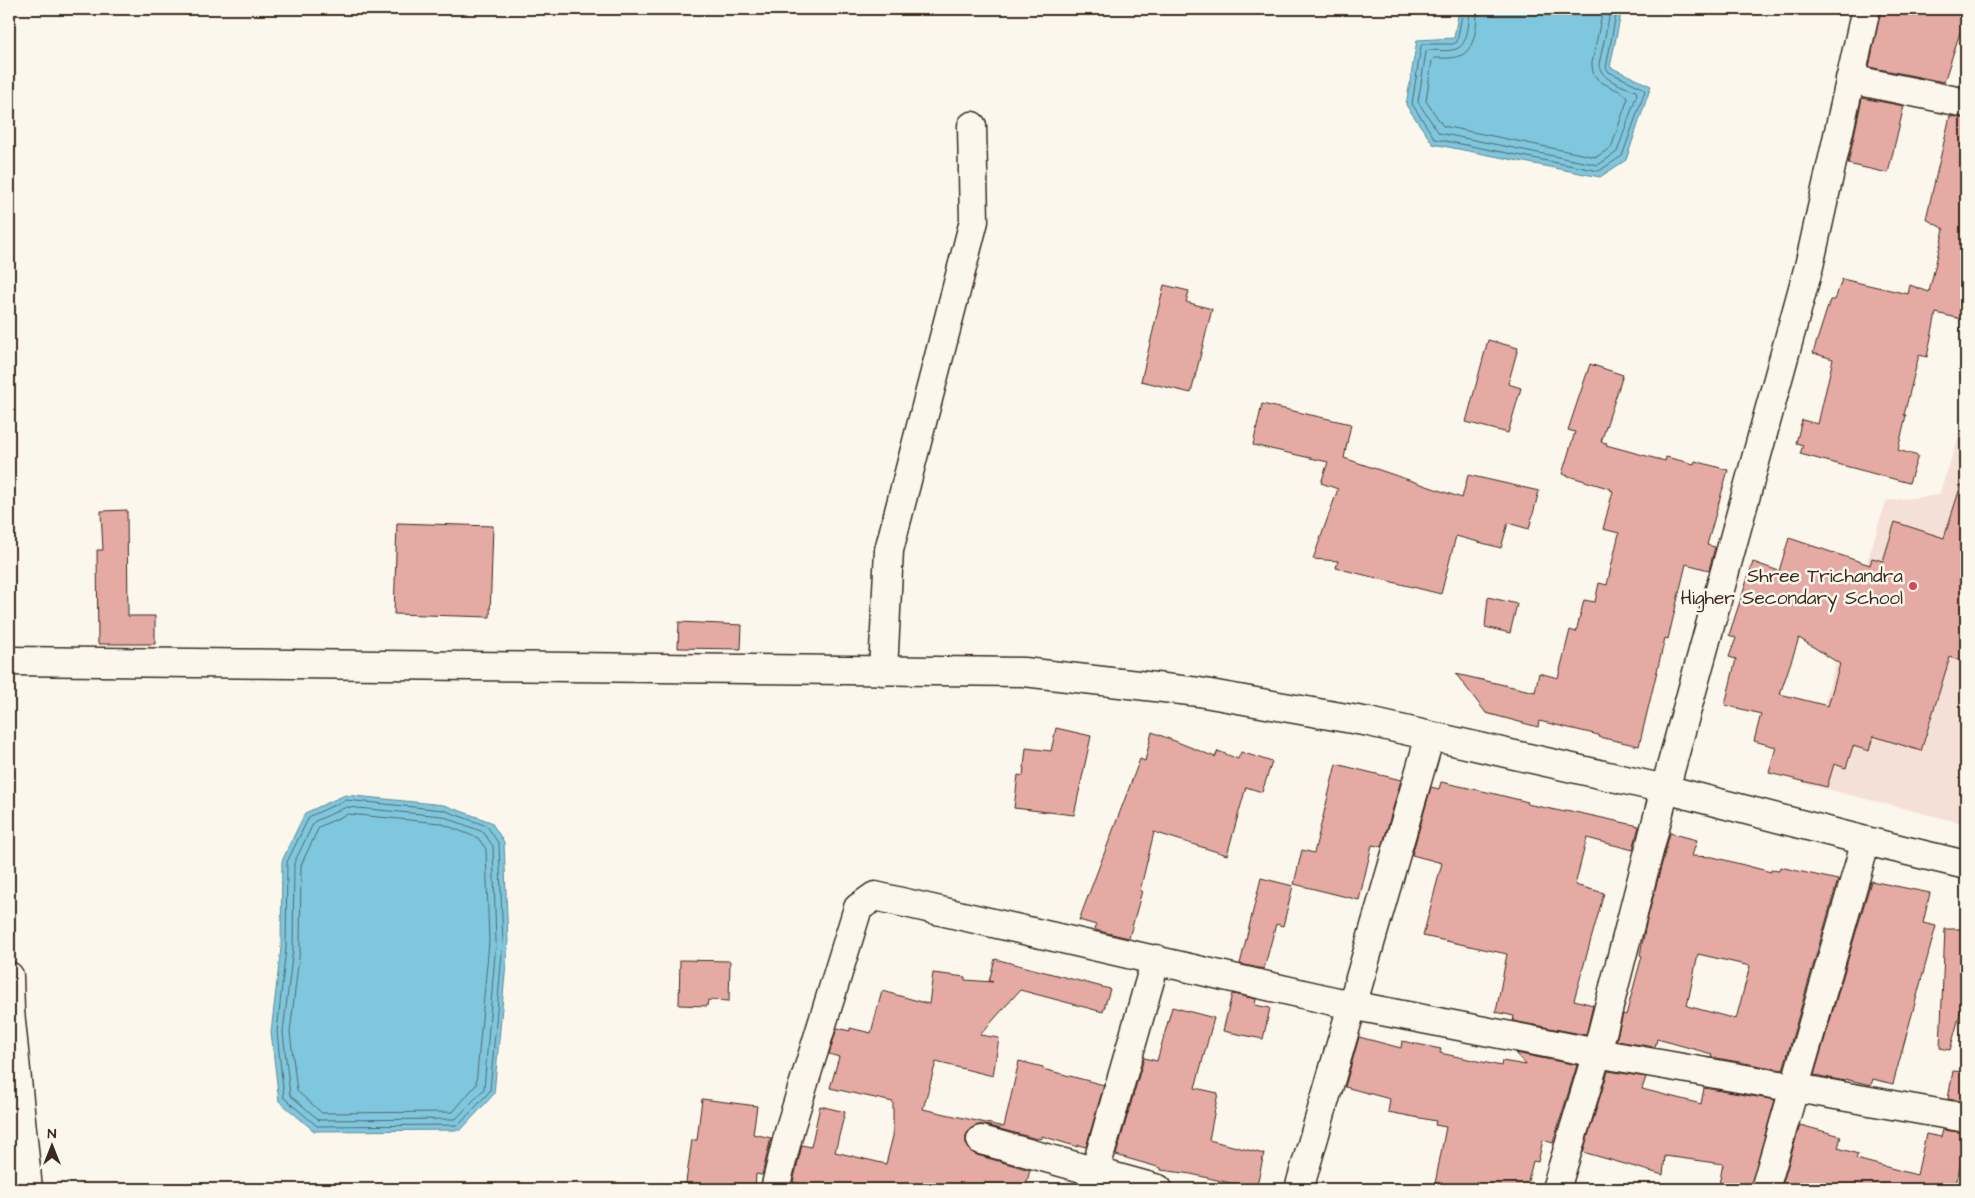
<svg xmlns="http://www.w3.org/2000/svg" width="1975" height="1198" font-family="'Architects Daughter',sans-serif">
  <rect width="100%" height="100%" fill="#fbf7ec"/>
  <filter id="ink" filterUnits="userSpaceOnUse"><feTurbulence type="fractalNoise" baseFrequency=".02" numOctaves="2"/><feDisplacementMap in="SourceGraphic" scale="10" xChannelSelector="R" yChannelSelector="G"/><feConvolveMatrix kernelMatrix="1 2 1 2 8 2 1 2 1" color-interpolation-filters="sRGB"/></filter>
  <g filter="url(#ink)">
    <!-- built -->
    <path fill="#f4e0d6" d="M 1966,415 L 1966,824 L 1802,783 L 1833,672 L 1886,501 L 1939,495 Z"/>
    <!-- water -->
    <path fill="#7ec7de" stroke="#638891" d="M 1459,9 L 1622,9 L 1610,67 L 1651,86 L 1626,160 L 1600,177 L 1433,144 L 1406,105 L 1417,40 L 1454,38 Z
      M 345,795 L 444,805 L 491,822 L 504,842 L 508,942 L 494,1094 L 461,1130 L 314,1131 L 279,1101 L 271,1032 L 281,948 L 282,861 L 305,813 Z"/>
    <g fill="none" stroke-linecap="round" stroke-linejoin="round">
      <!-- shore -->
      <path stroke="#56696b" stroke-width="1" d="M 1463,9 L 1457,42 L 1453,44 L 1423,44 L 1421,46 L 1412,104 L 1435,139 L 1599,171 L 1622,156 L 1645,91 L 1643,88 L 1609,72 L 1606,68 L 1617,9
        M 1470,9 C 1469,19 1469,45 1456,49 C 1448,52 1437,50 1428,50 L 1426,52 L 1418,102 L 1439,133 L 1598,165 L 1617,152 L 1637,94 L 1636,91 C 1623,86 1600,80 1599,64 L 1611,9
        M 1477,9 C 1477,23 1476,51 1459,56 C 1452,59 1442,58 1434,58 L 1432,60 L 1426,101 L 1443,126 L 1596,157 L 1611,148 L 1628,98 C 1616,84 1591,87 1592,63 L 1603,9
        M 346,800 L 443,810 L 487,826 L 499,844 L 503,942 L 490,1091 L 459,1125 L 317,1126 L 284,1098 L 277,1032 L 286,948 L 287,862 L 309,817 Z
        M 347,807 L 442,816 L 483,832 L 493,846 L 496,942 L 484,1089 L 456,1119 L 319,1120 L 290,1095 L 283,1032 L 293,949 L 294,863 L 314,822 Z
        M 348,814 L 440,823 L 478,838 L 486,849 L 489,942 L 476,1085 L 453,1112 L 322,1113 L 297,1091 L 290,1032 L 300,949 L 301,865 L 319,827 Z"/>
    </g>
    <!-- building -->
    <path fill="#e5aaa4" stroke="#3b2a1e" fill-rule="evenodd" d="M 1881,9 L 1915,16 L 1918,9 L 1966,9 L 1966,14 L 1944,82 L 1869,67 Z
      M 1862,98 L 1904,106 L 1888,173 L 1848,164 Z
      M 1950,116 L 1966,118 L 1966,154 L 1961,177 L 1966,178 L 1966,320 L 1936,313 L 1927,357 L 1919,355 L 1904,415 L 1906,415 L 1898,450 L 1918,456 L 1909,483 L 1800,454 L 1803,445 L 1796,443 L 1802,420 L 1818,424 L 1833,359 L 1813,353 L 1830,300 L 1835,300 L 1842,279 L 1908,294 L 1910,285 L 1929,292 L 1944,229 L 1926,219 Z
      M 1164,285 L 1189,291 L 1186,302 L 1212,309 L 1191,393 L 1141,381 Z
      M 1488,340 L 1518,348 L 1508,384 L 1521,388 L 1508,433 L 1466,422 Z
      M 1590,364 L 1623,375 L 1601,442 L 1607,443 L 1606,445 L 1665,461 L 1666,457 L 1694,464 L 1695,461 L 1728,470 L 1707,545 L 1715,547 L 1709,570 L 1686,564 L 1668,639 L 1665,638 L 1639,746 L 1599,737 L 1599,735 L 1539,721 L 1538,727 L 1486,713 L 1456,674 L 1535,692 L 1539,673 L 1558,678 L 1570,630 L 1576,632 L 1584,600 L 1595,602 L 1599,583 L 1607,585 L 1619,533 L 1603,529 L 1613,491 L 1610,490 L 1611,489 L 1562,474 L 1575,432 L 1568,430 Z
      M 1262,404 L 1351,424 L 1344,458 L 1462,498 L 1468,475 L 1539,491 L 1529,529 L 1508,523 L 1501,548 L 1456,536 L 1441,594 L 1336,568 L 1338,561 L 1313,559 L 1338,489 L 1321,483 L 1328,462 L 1253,445 Z
      M 1961,485 L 1966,486 L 1966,662 L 1950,657 L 1921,751 L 1873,736 L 1869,751 L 1853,746 L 1846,768 L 1834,764 L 1827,787 L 1769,773 L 1776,747 L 1754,741 L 1761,714 L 1725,705 L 1736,659 L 1729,657 L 1736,638 L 1729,635 L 1753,562 L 1779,571 L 1789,538 L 1870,565 L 1872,558 L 1883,561 L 1895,522 L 1944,538 ZM 1799,638 L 1840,664 L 1828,706 L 1780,694 Z
      M 127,510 L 128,616 L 155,616 L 155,644 L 98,644 L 97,550 L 103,550 L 101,511 Z
      M 397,523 L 493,526 L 490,617 L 394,614 Z
      M 1488,597 L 1517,604 L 1510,633 L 1485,627 Z
      M 679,622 L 742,625 L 741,649 L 678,648 Z
      M 1056,728 L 1091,736 L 1074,815 L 1014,808 L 1018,775 L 1023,776 L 1026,748 L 1051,751 Z
      M 1152,732 L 1215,757 L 1218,751 L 1238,759 L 1241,752 L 1272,762 L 1262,792 L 1246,787 L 1227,855 L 1154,832 L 1140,891 L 1142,891 L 1129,938 L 1095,930 L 1096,925 L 1079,920 L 1140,759 L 1145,761 Z
      M 1336,764 L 1401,780 L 1382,847 L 1372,845 L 1359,900 L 1294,884 L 1302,850 L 1314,853 Z
      M 1441,782 L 1487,792 L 1528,802 L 1527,804 L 1565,812 L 1566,810 L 1639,826 L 1633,850 L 1587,838 L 1575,885 L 1604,893 L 1574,1000 L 1593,1005 L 1586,1035 L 1513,1021 L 1514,1016 L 1496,1012 L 1507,954 L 1423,936 L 1442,863 L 1412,855 L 1431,787 L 1439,789 Z
      M 1670,833 L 1697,840 L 1692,856 L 1713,857 L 1771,872 L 1771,870 L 1779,871 L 1780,867 L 1838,880 L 1783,1070 L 1711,1057 L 1712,1054 L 1657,1039 L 1655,1047 L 1616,1041 L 1623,1014 L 1626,1015 L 1642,956 L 1640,955 L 1646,924 ZM 1698,954 L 1750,966 L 1736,1019 L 1687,1006 Z
      M 1261,878 L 1293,886 L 1283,926 L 1276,924 L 1264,969 L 1240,964 Z
      M 1871,881 L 1930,893 L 1923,923 L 1936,926 L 1893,1084 L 1873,1079 L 1871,1085 L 1845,1079 L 1845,1081 L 1814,1075 Z
      M 1945,929 L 1966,929 L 1966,992 L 1950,1050 L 1940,1048 Z
      M 995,959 L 1110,989 L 1103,1012 L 1020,990 L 980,1035 L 999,1038 L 993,1076 L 936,1062 L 923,1109 L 1004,1127 L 1019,1061 L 1043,1067 L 1043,1069 L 1104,1085 L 1086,1147 L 1078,1145 L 1078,1147 L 1042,1136 L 1042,1139 L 1038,1138 L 1037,1139 L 985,1125 L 978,1125 L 970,1129 L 966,1135 L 966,1143 L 970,1151 L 977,1155 L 1030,1170 L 1025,1189 L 824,1189 L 793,1182 L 802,1145 L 811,1147 L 820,1106 L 845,1112 L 835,1152 L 886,1164 L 893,1136 L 893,1102 L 830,1088 L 839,1057 L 829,1054 L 837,1028 L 850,1031 L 850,1028 L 871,1033 L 882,991 L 929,1004 L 933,973 L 965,977 L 965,980 L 993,982 L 989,981 Z
      M 680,960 L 730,961 L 729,1001 L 708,1000 L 707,1006 L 679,1005 Z
      M 1232,994 L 1256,999 L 1255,1005 L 1270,1008 L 1263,1039 L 1223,1031 Z
      M 1172,1007 L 1214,1018 L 1195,1088 L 1218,1093 L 1209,1140 L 1264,1154 L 1256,1189 L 1191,1174 L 1161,1170 L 1161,1168 L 1116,1155 L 1144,1058 L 1157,1061 Z
      M 1359,1037 L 1401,1048 L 1402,1041 L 1441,1049 L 1440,1053 L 1501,1066 L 1502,1061 L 1526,1065 L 1515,1053 L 1577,1065 L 1553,1143 L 1543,1140 L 1538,1162 L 1533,1161 L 1526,1189 L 1434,1189 L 1446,1127 L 1435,1125 L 1436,1121 L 1388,1112 L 1390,1099 L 1345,1087 Z
      M 1608,1071 L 1646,1077 L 1642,1089 L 1701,1104 L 1704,1088 L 1775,1100 L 1750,1189 L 1718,1189 L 1723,1164 L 1665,1156 L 1663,1175 L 1583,1152 Z
      M 1953,1071 L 1966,1072 L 1966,1102 L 1948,1099 Z
      M 702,1099 L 757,1106 L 753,1134 L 771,1138 L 762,1175 L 756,1174 L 755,1189 L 712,1186 L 711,1189 L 685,1189 L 692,1140 L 697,1140 Z
      M 1800,1125 L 1841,1136 L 1838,1148 L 1858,1154 L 1856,1159 L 1917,1175 L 1926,1134 L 1941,1137 L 1943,1130 L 1966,1133 L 1966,1160 L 1962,1159 L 1955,1189 L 1840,1189 L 1808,1181 L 1806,1189 L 1781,1189 Z"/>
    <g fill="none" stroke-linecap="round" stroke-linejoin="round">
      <!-- street casing -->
      <g stroke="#3b2a1e" stroke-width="31">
        <path id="street" d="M 1850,79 L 1966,103
          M 9,661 L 1024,672 L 1199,692 L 1369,722 L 1665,789 L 1866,841 L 1966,865
          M 883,671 L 889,550 L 974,221 L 972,126
          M 9,976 L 10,1011 L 28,1189
          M 981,1140 L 1158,1189
          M 775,1189 L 790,1128 L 858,908 L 875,896 L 1351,1005 L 1597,1053 L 1966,1118
          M 1090,1189 L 1156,959
          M 1299,1189 L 1430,736
          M 1556,1189 L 1597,1053 L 1665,789 L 1809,266 L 1866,9
          M 1765,1189 L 1866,841"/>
      </g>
      <!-- street -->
      <use href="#street" stroke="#fbf7ec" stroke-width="28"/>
    </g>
  </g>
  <!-- markers -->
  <circle fill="#d1495b" stroke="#fbf7ec" stroke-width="2" cx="1913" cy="586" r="5"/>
  <g text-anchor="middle" stroke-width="5" stroke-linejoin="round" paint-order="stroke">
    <!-- poi labels -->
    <g font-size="19" fill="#3b2a1e" stroke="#fbf7ec" text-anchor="end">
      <text x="1903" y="582">Shree Trichandra<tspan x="1903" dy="22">Higher Secondary School</tspan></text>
    </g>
  </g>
  <!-- margin -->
  <rect width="1975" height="1198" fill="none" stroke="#fbf7ec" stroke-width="30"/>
  <rect x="15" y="15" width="1945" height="1168" fill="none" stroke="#3b2a1e" stroke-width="2" filter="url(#ink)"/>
  <!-- north arrow -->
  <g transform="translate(52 1146)" stroke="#fbf7ec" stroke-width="4" paint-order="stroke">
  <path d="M0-4L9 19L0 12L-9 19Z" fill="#3b2a1e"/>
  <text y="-8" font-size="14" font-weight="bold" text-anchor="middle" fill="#3b2a1e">N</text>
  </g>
</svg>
